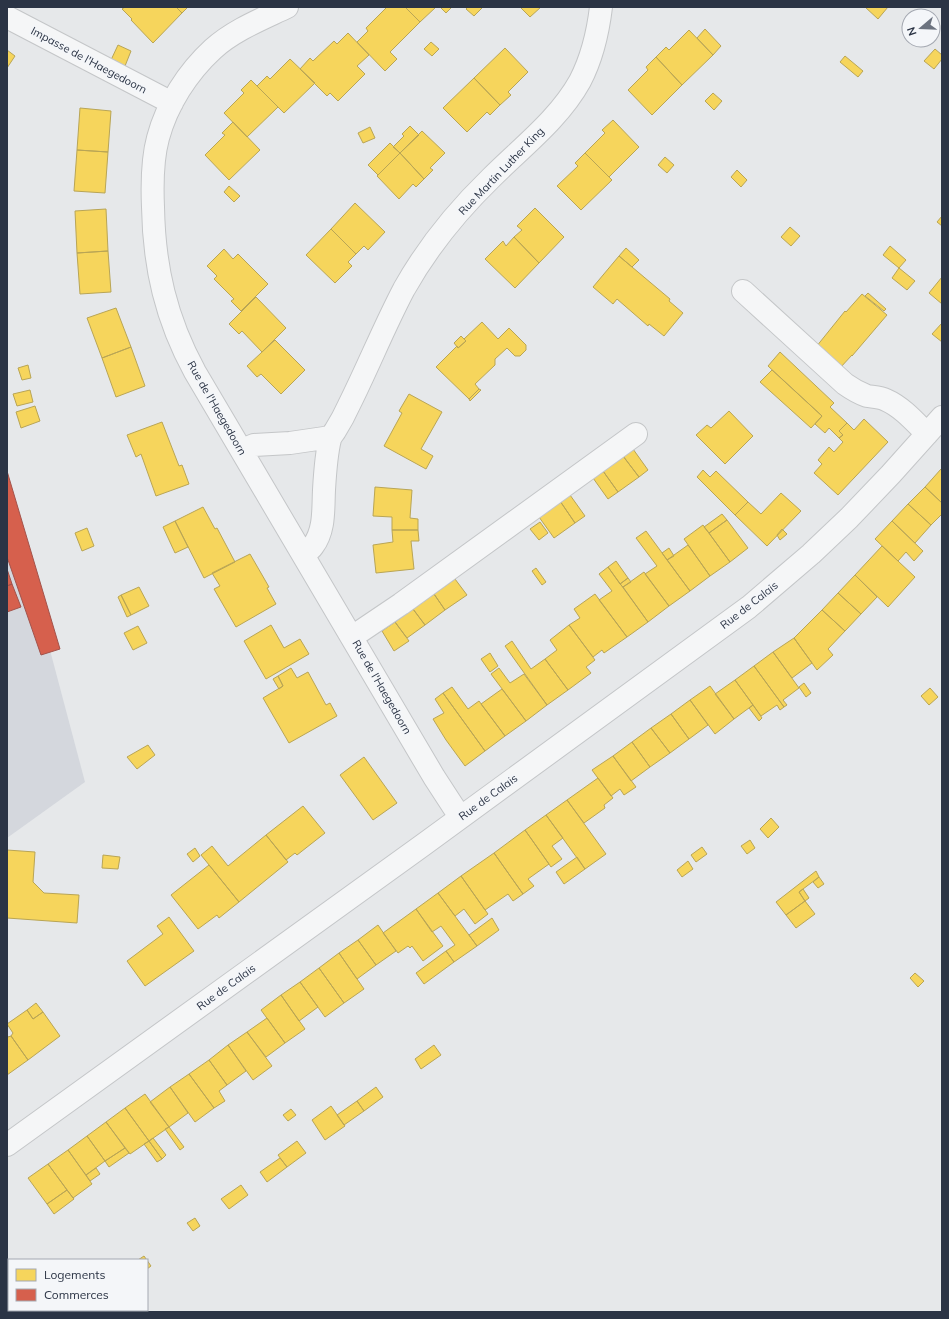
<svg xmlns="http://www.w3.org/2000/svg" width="949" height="1319" font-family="Mulish,sans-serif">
  <rect width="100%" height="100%" fill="#e6e8ea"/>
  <!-- built -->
  <path fill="#d4d7dd" d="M 7,488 L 85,782 L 7,838 Z"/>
  <!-- homes -->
  <path fill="#f6d55c" stroke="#b9a555" d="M 125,7 L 176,7 L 182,13 L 153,43 L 131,20 L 132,19 L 122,9 Z
    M 176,7 L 188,7 L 182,13 Z
    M 385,7 L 405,7 L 420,22 L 390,52 L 397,59 L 385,71 L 357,42 L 368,31 L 366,28 L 386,8 Z
    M 405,7 L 436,7 L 420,22 Z
    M 440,7 L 452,7 L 446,13 Z
    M 468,7 L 480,7 L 482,8 L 474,16 L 466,9 Z
    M 520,7 L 541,7 L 530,17 Z
    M 865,7 L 888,7 L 878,19 Z
    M 705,29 L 721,46 L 713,55 L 697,38 Z
    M 689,30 L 713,55 L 682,85 L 656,57 L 666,47 L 669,50 Z
    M 348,33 L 369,55 L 357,66 L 365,74 L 338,101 L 330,93 L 327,96 L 300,69 L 310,58 L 313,61 L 334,41 L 337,44 Z
    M 431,42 L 439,49 L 432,56 L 424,49 Z
    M 118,45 L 131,51 L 125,66 L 111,60 Z
    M 505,48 L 528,72 L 508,92 L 511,95 L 500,105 L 474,78 Z
    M 935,49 L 942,55 L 942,59 L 934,69 L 924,61 Z
    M 7,50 L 15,56 L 7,68 Z
    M 845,56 L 863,71 L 858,77 L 840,62 Z
    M 656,57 L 682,85 L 652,115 L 628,90 L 648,70 L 646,67 Z
    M 290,59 L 315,83 L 284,113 L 257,86 L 267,76 L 270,79 Z
    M 474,78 L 500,105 L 490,115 L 487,112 L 467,132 L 443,108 Z
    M 251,80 L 278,107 L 247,137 L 224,113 L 244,93 L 241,90 Z
    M 713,93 L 722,101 L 714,110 L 705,101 Z
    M 80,108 L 111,111 L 108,152 L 77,150 Z
    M 613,120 L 639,147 L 609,177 L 585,153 L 605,133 L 602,130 Z
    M 233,122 L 260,150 L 229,180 L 205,155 L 225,135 L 222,133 Z
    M 410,126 L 419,135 L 400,153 L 393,147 L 404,136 L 402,134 Z
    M 370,127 L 375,138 L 363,143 L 358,133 Z
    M 422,131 L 445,153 L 430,168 L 433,170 L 424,179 L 400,153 Z
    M 390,143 L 400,153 L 378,175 L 368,165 Z
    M 77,150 L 108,152 L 105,193 L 74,191 Z
    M 400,153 L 424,179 L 416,187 L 413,184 L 399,199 L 377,176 Z
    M 585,153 L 612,180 L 581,210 L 557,186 L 578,166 L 575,163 Z
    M 665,157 L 674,165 L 667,173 L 658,165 Z
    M 737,170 L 747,180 L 741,187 L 731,177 Z
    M 229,186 L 240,196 L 234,202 L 224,192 Z
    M 355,203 L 385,232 L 368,250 L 364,246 L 356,254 L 331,229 Z
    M 535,208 L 564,237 L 539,263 L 514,237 L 522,230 L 517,226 Z
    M 106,209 L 108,251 L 77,253 L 75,211 Z
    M 942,216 L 942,226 L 937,222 Z
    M 790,227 L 800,236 L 791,246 L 781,237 Z
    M 331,229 L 356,254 L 348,262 L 352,266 L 335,283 L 306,255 Z
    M 514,237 L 539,263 L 515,288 L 485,259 L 503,241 L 506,246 Z
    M 890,246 L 906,260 L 899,268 L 883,255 Z
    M 626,248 L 639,260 L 632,267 L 619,256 Z
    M 224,249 L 233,259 L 238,254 L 268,284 L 241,311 L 231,301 L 234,299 L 214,279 L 217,276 L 207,266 Z
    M 108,251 L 111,292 L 80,294 L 77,253 Z
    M 619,256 L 670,299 L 669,301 L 683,313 L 664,336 L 649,324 L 648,326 L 617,299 L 613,304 L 593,287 Z
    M 899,268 L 915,281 L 907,290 L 892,278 Z
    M 942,277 L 942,304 L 929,293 Z
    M 868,293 L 886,309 L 884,311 L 865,296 Z
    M 862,294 L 887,315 L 852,356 L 852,355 L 840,368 L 816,347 L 845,311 L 846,312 Z
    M 256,297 L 286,328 L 262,352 L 242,331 L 239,334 L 229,324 Z
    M 116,308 L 131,347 L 102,358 L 87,318 Z
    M 482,322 L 498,339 L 509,328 L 526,345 L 526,350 L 520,356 L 515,356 L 507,348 L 495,359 L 495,365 L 475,384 L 479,389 L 469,399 L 436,367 L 457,346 L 458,348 L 466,341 L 464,339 Z
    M 942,323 L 942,342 L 932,334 Z
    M 461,336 L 466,341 L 458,348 L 454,343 Z
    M 275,340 L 305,370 L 281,394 L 261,374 L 257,377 L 247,366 Z
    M 131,347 L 145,386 L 116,397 L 102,358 Z
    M 780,352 L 834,403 L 830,407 L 847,423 L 839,431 L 843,435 L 839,438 L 829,428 L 825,433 L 815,424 L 822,416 L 768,366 Z
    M 28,365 L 31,378 L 22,380 L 18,368 Z
    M 772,370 L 822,416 L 811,428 L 760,382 Z
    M 479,389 L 481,390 L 470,401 L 469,399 Z
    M 30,390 L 33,402 L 17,406 L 13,394 Z
    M 409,394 L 442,412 L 421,449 L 433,456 L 426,469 L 384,446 L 402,413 L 399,411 Z
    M 35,406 L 40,421 L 21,428 L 16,412 Z
    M 729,411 L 753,436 L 725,464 L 696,435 L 707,425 L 711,428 Z
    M 864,419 L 888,442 L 838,495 L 814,473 L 822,464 L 818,460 L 829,447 L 834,452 L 843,442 L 839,438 L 843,435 L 839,431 L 847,423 L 854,430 Z
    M 162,422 L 179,466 L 182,465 L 189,484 L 156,496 L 141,454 L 136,457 L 127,435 Z
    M 633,449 L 648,470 L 639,477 L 623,456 Z
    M 623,456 L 639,477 L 618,492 L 603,471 Z
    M 941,469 L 942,470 L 942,503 L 925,487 Z
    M 703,470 L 710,477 L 716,471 L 748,502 L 735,515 L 697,477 Z
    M 603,471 L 618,492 L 608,499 L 593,478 Z
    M 375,487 L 412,490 L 410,518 L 418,519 L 418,530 L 392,530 L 392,517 L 373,516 Z
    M 925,487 L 942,503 L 942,514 L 931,525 L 908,504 Z
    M 781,493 L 801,511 L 767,546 L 735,515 L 748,502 L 761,514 Z
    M 570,495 L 585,516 L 575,523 L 560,501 Z
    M 560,501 L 575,523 L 554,538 L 539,517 Z
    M 908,504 L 931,525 L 915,543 L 892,521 Z
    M 203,507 L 215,529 L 217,528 L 235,562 L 204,578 L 175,521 Z
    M 722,514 L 727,520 L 709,533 L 704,527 Z
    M 727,520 L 748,548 L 730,562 L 709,533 Z
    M 175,521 L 188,547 L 175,553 L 163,527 Z
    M 892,521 L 923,551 L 914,561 L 906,552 L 898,561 L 875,539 Z
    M 540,522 L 548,533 L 539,540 L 530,529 Z
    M 703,525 L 730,562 L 710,576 L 684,539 Z
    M 87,528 L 94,546 L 82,551 L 75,533 Z
    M 782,529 L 787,534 L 780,540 L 777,535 Z
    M 392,530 L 418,530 L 419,541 L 411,541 L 414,569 L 376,573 L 373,545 L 393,542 Z
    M 646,531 L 690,591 L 669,606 L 645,574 L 657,566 L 636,538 Z
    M 688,545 L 710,576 L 690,591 L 667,560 Z
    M 882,546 L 915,577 L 888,607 L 855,575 Z
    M 669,548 L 674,556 L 667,560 L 662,553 Z
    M 250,554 L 269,587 L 267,588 L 276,604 L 236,627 L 214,589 L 220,586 L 212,573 Z
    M 616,561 L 628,578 L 620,584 L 608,567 Z
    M 608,567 L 648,622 L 627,637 L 599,600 L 612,591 L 599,574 Z
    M 536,568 L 546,582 L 542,585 L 532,571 Z
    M 644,572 L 669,606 L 648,622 L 623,587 Z
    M 855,575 L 877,597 L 861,614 L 838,593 Z
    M 628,578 L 631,582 L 623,587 L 620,584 Z
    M 455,579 L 467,595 L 445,610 L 434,594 Z
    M 139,587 L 149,606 L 131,615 L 121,595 Z
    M 838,593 L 861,614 L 845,631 L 822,610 Z
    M 434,594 L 445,610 L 425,625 L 413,609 Z
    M 595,594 L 627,637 L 604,653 L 602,650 L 593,657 L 569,625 L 580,618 L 574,609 Z
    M 121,595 L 131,615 L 127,617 L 118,597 Z
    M 413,609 L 425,625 L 407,638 L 395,622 Z
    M 822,610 L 845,631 L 828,649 L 833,655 L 817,670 L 794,638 Z
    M 395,622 L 409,641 L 394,651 L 382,631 Z
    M 271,625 L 284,648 L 300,639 L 309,654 L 266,679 L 244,641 Z
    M 569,625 L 595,660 L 586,667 L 591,673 L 568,690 L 545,659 L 557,650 L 550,640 Z
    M 138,626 L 147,643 L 133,650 L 124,633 Z
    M 794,638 L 812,663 L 792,678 L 773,652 Z
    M 512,641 L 531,669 L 545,659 L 568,690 L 547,705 L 505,646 Z
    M 773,652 L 799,688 L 783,700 L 787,705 L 784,707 L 754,666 Z
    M 490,653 L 498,666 L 490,672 L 481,659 Z
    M 754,666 L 784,707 L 780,710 L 777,705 L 761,716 L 735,680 Z
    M 291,668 L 297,678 L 308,672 L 326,705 L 330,703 L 337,716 L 289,743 L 263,698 L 283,686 L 278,676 Z
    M 499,668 L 510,683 L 524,674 L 547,705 L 526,721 L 491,674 Z
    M 278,676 L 283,686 L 279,689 L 273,679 Z
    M 735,680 L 753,705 L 734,719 L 715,694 Z
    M 804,683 L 811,693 L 806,697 L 799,687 Z
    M 710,686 L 734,719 L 715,734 L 690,700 Z
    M 452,687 L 468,709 L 479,701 L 505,736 L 485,751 L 443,693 Z
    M 930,688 L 938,697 L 929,705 L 921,696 Z
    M 502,689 L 526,721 L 505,736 L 481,704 Z
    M 443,693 L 485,751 L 465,766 L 446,740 L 433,719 L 444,713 L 435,699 Z
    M 690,700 L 708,725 L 689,739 L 671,714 Z
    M 753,705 L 762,718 L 759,721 L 749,708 Z
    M 671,714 L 689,739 L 670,753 L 651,728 Z
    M 651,728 L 670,753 L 650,767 L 632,742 Z
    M 632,742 L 650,767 L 631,781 L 613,756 Z
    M 148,745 L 155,755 L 137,769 L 127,757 Z
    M 613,756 L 636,787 L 624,795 L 620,789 L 611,796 L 592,770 Z
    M 364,757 L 397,803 L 373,820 L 340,775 Z
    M 598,778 L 613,798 L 604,805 L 605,808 L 584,823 L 567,800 Z
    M 567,800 L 606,854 L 585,869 L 546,815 Z
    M 303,806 L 325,833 L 297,855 L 295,853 L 286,860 L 266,835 Z
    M 546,815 L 563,838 L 552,846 L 562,859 L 551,867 L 525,830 Z
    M 771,818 L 779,827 L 768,838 L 760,829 Z
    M 525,830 L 549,864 L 528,879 L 534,886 L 523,894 L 494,853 Z
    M 266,835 L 288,862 L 239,902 L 201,855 L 212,846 L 228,866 Z
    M 750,840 L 755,848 L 747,854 L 741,846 Z
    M 702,847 L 707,854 L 696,862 L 691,855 Z
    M 195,848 L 200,856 L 193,862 L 187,854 Z
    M 7,850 L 35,852 L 33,882 L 44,893 L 79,895 L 77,923 L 7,918 Z
    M 494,853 L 523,894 L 513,901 L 508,894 L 485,910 L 461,876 Z
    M 103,855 L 120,857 L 118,869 L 102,868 Z
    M 577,857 L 585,869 L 564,884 L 556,872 Z
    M 688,861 L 693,869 L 682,877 L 677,870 Z
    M 209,865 L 239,902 L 219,918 L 217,915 L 198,929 L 171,895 Z
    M 816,871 L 819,877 L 799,892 L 805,901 L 786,915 L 776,902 Z
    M 461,876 L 488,914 L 475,924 L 464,909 L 455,916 L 438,893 Z
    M 819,877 L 824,884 L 818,888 L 813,882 Z
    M 803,889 L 809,898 L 805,901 L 799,892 Z
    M 438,893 L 477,946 L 454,962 L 446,951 L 455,945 L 441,926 L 432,932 L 416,909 Z
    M 805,901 L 815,914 L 796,928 L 786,915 Z
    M 416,909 L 443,946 L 423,961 L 412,946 L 410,948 L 408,946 L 398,953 L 383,933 Z
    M 169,917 L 194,951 L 145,986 L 127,961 L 163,934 L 157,926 Z
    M 492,918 L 499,930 L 477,946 L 469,935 Z
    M 378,925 L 396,951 L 376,965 L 358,940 Z
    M 358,940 L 376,965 L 357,979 L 339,953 Z
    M 446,951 L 454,962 L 424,984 L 416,973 Z
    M 339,953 L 364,989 L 344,1003 L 319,968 Z
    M 319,968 L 344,1003 L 325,1017 L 300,982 Z
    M 915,973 L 924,981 L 918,987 L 910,978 Z
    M 300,982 L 318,1007 L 299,1021 L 281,995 Z
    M 281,995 L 305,1029 L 285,1043 L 261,1010 Z
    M 36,1003 L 43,1012 L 33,1019 L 27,1010 Z
    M 27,1010 L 33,1019 L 43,1012 L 60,1036 L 28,1060 L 11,1036 L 13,1033 L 7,1024 Z
    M 267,1018 L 285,1043 L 266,1057 L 247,1032 Z
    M 247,1032 L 272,1066 L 253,1080 L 228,1045 Z
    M 7,1035 L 8,1037 L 11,1036 L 28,1060 L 7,1075 Z
    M 228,1045 L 246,1071 L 227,1085 L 209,1060 Z
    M 434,1045 L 441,1055 L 421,1069 L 415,1059 Z
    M 209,1060 L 227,1085 L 219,1091 L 225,1101 L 214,1108 L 189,1074 Z
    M 189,1074 L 214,1108 L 195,1122 L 170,1087 Z
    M 170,1087 L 188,1113 L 169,1127 L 150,1102 Z
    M 376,1087 L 383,1097 L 364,1111 L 357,1101 Z
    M 145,1094 L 169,1127 L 149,1141 L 125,1108 Z
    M 357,1101 L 364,1111 L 344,1125 L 337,1115 Z
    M 331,1106 L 345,1126 L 325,1140 L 312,1120 Z
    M 125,1108 L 149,1141 L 130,1154 L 106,1122 Z
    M 291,1109 L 296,1115 L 288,1121 L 283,1115 Z
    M 106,1122 L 125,1148 L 105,1161 L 87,1136 Z
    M 169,1127 L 184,1147 L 180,1150 L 165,1129 Z
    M 87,1136 L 105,1161 L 86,1175 L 68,1150 Z
    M 153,1138 L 166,1155 L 162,1159 L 149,1141 Z
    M 149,1141 L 162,1159 L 157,1162 L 144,1144 Z
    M 297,1141 L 306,1153 L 287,1167 L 278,1155 Z
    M 125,1148 L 129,1153 L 109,1167 L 105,1161 Z
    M 68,1150 L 92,1184 L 73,1198 L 48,1164 Z
    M 280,1158 L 287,1167 L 267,1182 L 260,1172 Z
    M 48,1164 L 67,1190 L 47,1204 L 28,1178 Z
    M 96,1168 L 100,1174 L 90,1181 L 86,1175 Z
    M 241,1185 L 248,1195 L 229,1209 L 221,1199 Z
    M 67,1190 L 74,1199 L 54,1214 L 47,1204 Z
    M 195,1218 L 200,1226 L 193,1231 L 187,1223 Z
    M 144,1256 L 151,1266 L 147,1269 L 147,1260 L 138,1260 Z"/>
  <!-- shops -->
  <path fill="#d6604d" stroke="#a3534b" d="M 7,471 L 60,649 L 41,655 L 7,557 Z
    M 7,569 L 12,584 L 7,586 Z
    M 12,584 L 21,607 L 7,612 L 7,586 Z"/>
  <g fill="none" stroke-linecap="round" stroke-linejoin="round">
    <!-- minor casing -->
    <g stroke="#c4c6c8" stroke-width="24">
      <path id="minor" d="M 287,7 C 262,19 234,30 213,49 C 188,72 167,104 158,138 C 152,160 152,184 153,207 C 154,267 166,319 195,372 L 434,777 L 460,817
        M 7,17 L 172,103
        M 743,291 L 845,384 C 852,389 859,393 867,396 C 873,397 880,397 886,400 C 902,407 915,422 927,434
        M 242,450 L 254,445 L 290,443 L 331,437
        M 304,554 C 307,552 311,549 313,546 C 325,530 323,509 324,490 C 325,473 326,455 330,439 C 331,436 333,434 335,431 C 340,423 345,414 349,405 C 368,367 384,327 404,289 C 427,248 458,210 491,178 C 522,147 559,119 580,81 C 592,58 598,32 601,7
        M 352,637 L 401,604 L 636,434
        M 7,1145 L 423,845 L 749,607 L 811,554 L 849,518 L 891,474 L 942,417"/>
    </g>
    <!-- minor -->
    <use href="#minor" stroke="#f5f6f7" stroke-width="22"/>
  </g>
  <g text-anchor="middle" stroke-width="4" stroke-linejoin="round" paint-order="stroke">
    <!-- street labels -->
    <g font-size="11" fill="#2b3445" stroke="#f4f6f9">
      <text transform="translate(89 60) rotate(28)" y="4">Impasse de l'Haegedoorn</text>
      <text transform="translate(501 171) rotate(-46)" y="4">Rue Martin Luther King</text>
      <text transform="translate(217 408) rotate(60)" y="4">Rue de l'Haegedoorn</text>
      <text transform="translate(749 605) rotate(-38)" y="4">Rue de Calais</text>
      <text transform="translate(382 687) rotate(60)" y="4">Rue de l'Haegedoorn</text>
      <text transform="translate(488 797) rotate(-36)" y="4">Rue de Calais</text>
      <text transform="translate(226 987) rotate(-36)" y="4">Rue de Calais</text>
    </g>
  </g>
  <!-- border -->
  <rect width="949" height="1319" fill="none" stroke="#2b3445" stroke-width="16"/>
  <!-- legend -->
  <rect x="8" y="1259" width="140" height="52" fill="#f4f6f9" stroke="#a4a8b1"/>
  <rect x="16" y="1269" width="20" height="12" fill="#f6d55c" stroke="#a4a8b1"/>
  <text x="44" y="1279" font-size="12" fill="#2b3445">Logements</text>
  <rect x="16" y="1289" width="20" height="12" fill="#d6604d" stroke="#a4a8b1"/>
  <text x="44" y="1299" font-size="12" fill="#2b3445">Commerces</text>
  <!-- north arrow -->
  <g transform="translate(921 28) rotate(251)"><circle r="19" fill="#f4f6f9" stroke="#a4a8b1"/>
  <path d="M0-3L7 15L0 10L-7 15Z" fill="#6c737f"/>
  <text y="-6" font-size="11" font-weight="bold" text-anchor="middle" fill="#2b3445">N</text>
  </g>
</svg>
